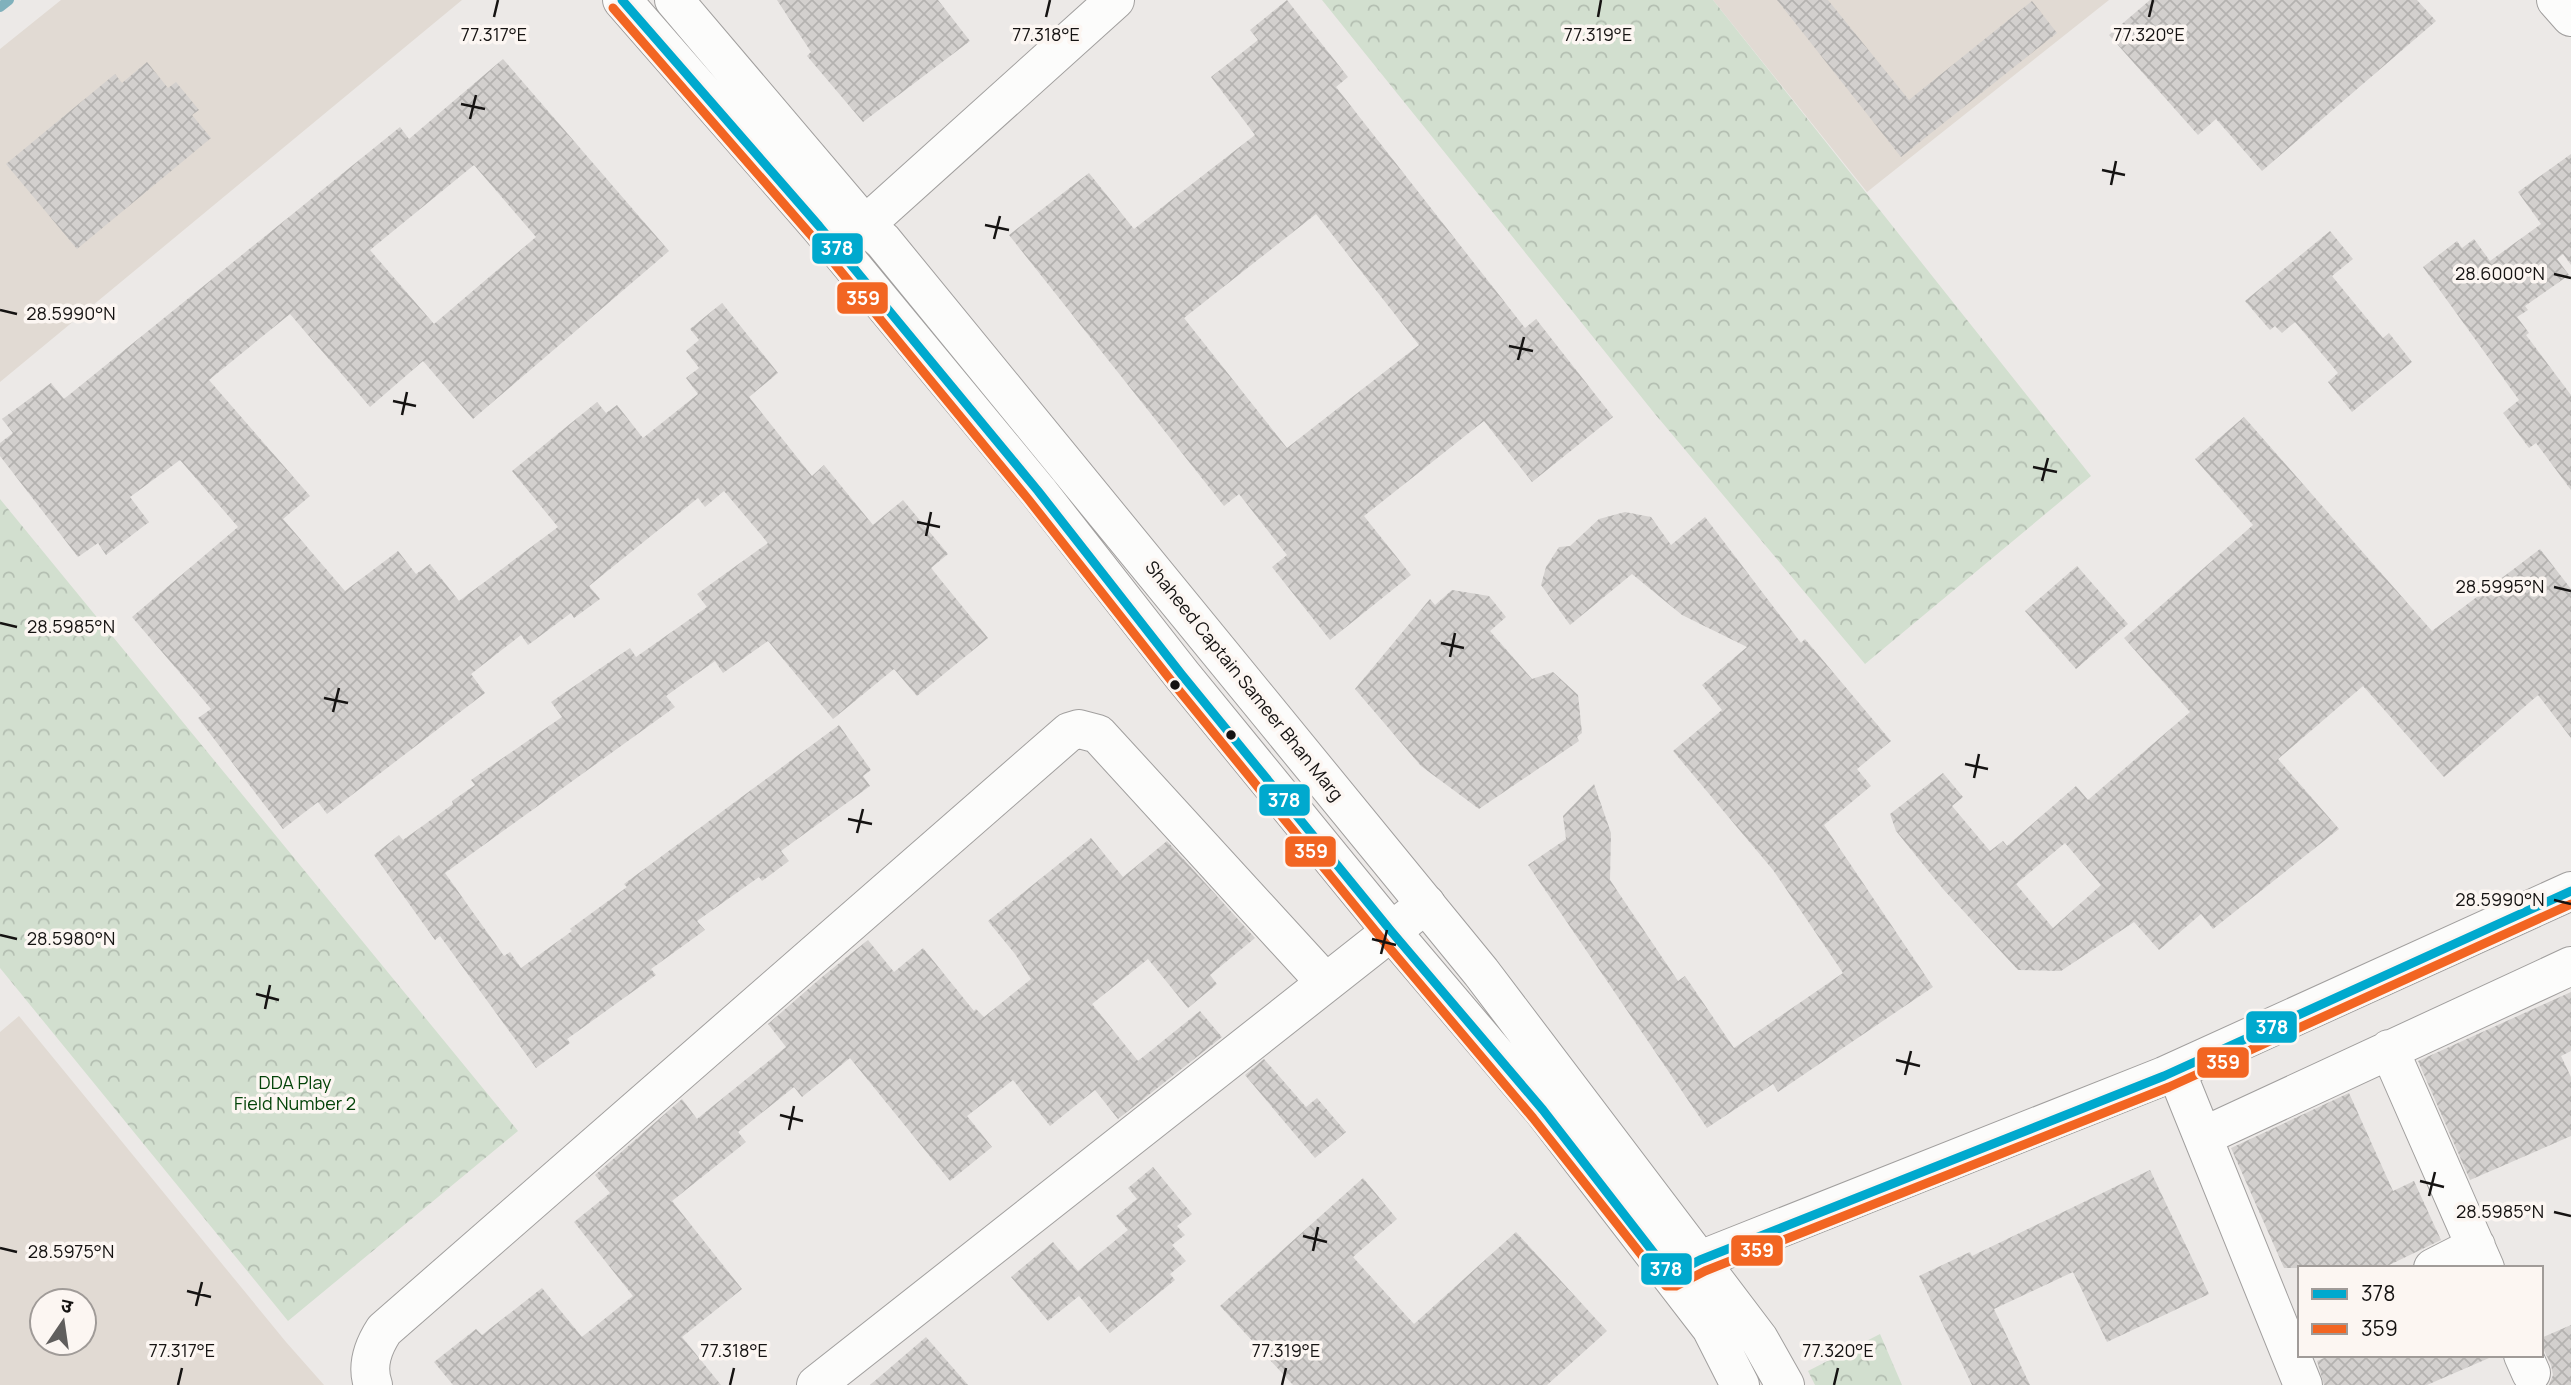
<svg xmlns="http://www.w3.org/2000/svg" width="2571" height="1385" font-family="Manrope,'Noto Sans Devanagari',sans-serif">
  <defs>
    <pattern id="park-crowns" width="20" height="18" patternUnits="userSpaceOnUse" patternTransform="scale(1.75)"><rect width="20" height="18" fill="#d2dfcf"/><path d="M2 6a3 3 0 1 1 6 0M12 15a3 3 0 1 1 6 0" fill="none" stroke="#b3beb1"/></pattern>
    <pattern id="building-cross-hatch" width="8" height="8" patternUnits="userSpaceOnUse" patternTransform="scale(1.75)"><rect width="8" height="8" fill="#d3d0ce"/><path d="M0 0l8 8M0 8l8-8" fill="none" stroke="#b4b2b0"/></pattern>
  </defs>
  <rect width="100%" height="100%" fill="#ece9e7"/>
  <!-- built -->
  <path fill="#e1dad3" fill-rule="evenodd" d="M 61,0 L 462,0 L 0,382 L 0,49 Z
    M 1713,0 L 2109,0 L 1867,192 Z
    M 19,1016 L 286,1342 L 324,1385 L 0,1385 L 0,1032 ZM 84,1301 L 84,1343 L 42,1343 L 42,1301 Z"/>
  <!-- park -->
  <path fill="url(#park-crowns)" d="M 1322,0 L 1713,0 L 2091,476 L 1865,664 L 1655,414 Z
    M 0,499 L 518,1131 L 288,1321 L 0,968 Z
    M 1880,1334 L 1902,1385 L 1815,1385 L 1808,1371 Z"/>
  <g fill="none" stroke-linecap="round" stroke-linejoin="round">
    <!-- stream -->
    <path stroke="#80b1bc" stroke-width="10" d="M 0,7 L 9,0"/>
  </g>
  <!-- building -->
  <path fill="url(#building-cross-hatch)" fill-rule="evenodd" d="M 777,0 L 938,0 L 970,41 L 863,122 L 807,56 L 811,52 Z
    M 1287,0 L 1348,77 L 1336,87 L 1525,328 L 1536,319 L 1613,417 L 1532,482 L 1484,421 L 1364,516 L 1411,575 L 1330,640 L 1272,567 L 1287,555 L 1239,494 L 1224,506 L 1009,235 L 1089,173 L 1134,229 L 1255,135 L 1211,77 L 1258,40 L 1250,30 ZM 1316,214 L 1419,345 L 1287,448 L 1184,318 Z
    M 1777,0 L 1828,0 L 1909,100 L 2032,1 L 2057,33 L 1901,157 Z
    M 2150,0 L 2417,0 L 2436,21 L 2262,171 L 2216,119 L 2198,135 L 2109,35 Z
    M 503,59 L 669,251 L 473,419 L 423,361 L 370,407 L 290,314 L 209,380 L 310,496 L 283,519 L 345,591 L 398,551 L 416,574 L 430,564 L 459,601 L 558,527 L 512,471 L 597,402 L 606,413 L 617,405 L 643,438 L 698,394 L 686,378 L 699,368 L 686,351 L 699,340 L 690,329 L 722,303 L 778,373 L 749,397 L 812,476 L 824,465 L 873,525 L 903,500 L 948,554 L 931,568 L 988,638 L 917,696 L 894,669 L 833,719 L 768,641 L 723,673 L 715,661 L 666,696 L 675,707 L 445,873 L 504,956 L 510,952 L 521,968 L 572,931 L 570,929 L 627,887 L 624,884 L 839,725 L 871,770 L 863,776 L 870,786 L 781,851 L 789,861 L 762,881 L 759,877 L 697,921 L 705,930 L 651,969 L 656,975 L 567,1039 L 570,1043 L 536,1068 L 440,936 L 435,940 L 374,855 L 399,835 L 403,840 L 453,804 L 452,801 L 475,785 L 471,780 L 562,717 L 551,702 L 630,648 L 636,657 L 707,607 L 697,594 L 768,543 L 724,491 L 705,507 L 698,498 L 589,586 L 600,599 L 574,618 L 571,613 L 528,645 L 521,635 L 471,674 L 485,693 L 327,814 L 318,802 L 283,829 L 198,718 L 211,709 L 132,617 L 238,527 L 180,460 L 130,497 L 149,522 L 106,555 L 98,543 L 78,557 L 0,456 L 0,443 L 13,433 L 2,419 L 51,383 L 64,399 L 400,127 L 409,139 ZM 474,165 L 536,237 L 434,324 L 370,250 Z
    M 147,62 L 168,88 L 176,82 L 199,110 L 192,115 L 211,138 L 77,249 L 6,164 L 115,74 L 122,83 Z
    M 2571,154 L 2571,265 L 2563,254 L 2557,259 L 2569,275 L 2525,306 L 2528,310 L 2517,317 L 2529,333 L 2526,335 L 2571,395 L 2571,490 L 2536,443 L 2529,448 L 2503,413 L 2519,400 L 2423,267 L 2457,241 L 2462,248 L 2474,239 L 2490,261 L 2541,224 L 2518,192 Z
    M 2330,231 L 2353,259 L 2332,276 L 2383,338 L 2389,333 L 2412,362 L 2352,412 L 2328,382 L 2338,373 L 2295,322 L 2282,333 L 2275,326 L 2270,330 L 2245,301 Z
    M 2244,417 L 2432,631 L 2540,549 L 2571,589 L 2571,738 L 2538,695 L 2444,777 L 2363,686 L 2278,759 L 2339,829 L 2213,929 L 2201,914 L 2159,950 L 2134,922 L 2061,971 L 2018,970 L 1943,889 L 1896,831 L 1890,814 L 1943,773 L 1963,797 L 1952,806 L 1990,851 L 2003,841 L 2007,846 L 2076,786 L 2088,800 L 2190,712 L 2124,638 L 2253,525 L 2195,459 ZM 2065,843 L 2101,885 L 2053,928 L 2016,884 Z
    M 1625,512 L 1651,517 L 1671,545 L 1705,517 L 1801,643 L 1805,639 L 1891,741 L 1857,769 L 1871,786 L 1824,825 L 1933,987 L 1778,1092 L 1773,1084 L 1707,1128 L 1528,865 L 1566,839 L 1563,816 L 1594,784 L 1611,833 L 1610,880 L 1678,981 L 1685,976 L 1734,1048 L 1843,973 L 1773,870 L 1673,751 L 1722,710 L 1702,685 L 1747,647 L 1682,615 L 1632,574 L 1570,625 L 1541,585 L 1546,567 L 1559,547 L 1570,546 L 1599,519 Z
    M 2077,566 L 2128,624 L 2076,669 L 2025,611 Z
    M 1452,590 L 1489,596 L 1506,617 L 1490,631 L 1532,679 L 1553,672 L 1578,695 L 1582,733 L 1577,737 L 1579,741 L 1479,809 L 1421,766 L 1355,689 L 1430,599 L 1435,605 Z
    M 1091,838 L 1123,877 L 1167,841 L 1255,938 L 1210,975 L 1217,984 L 1188,1008 L 1148,959 L 1092,1004 L 1138,1061 L 1200,1011 L 1222,1037 L 1118,1119 L 1095,1090 L 1050,1126 L 1013,1080 L 967,1116 L 992,1147 L 950,1181 L 850,1058 L 802,1097 L 794,1087 L 738,1132 L 746,1142 L 672,1201 L 742,1289 L 682,1337 L 721,1385 L 453,1385 L 434,1362 L 476,1329 L 482,1335 L 542,1288 L 582,1337 L 633,1296 L 574,1222 L 610,1193 L 595,1175 L 682,1099 L 697,1119 L 786,1047 L 768,1024 L 822,977 L 868,940 L 894,972 L 923,948 L 974,1011 L 976,1009 L 984,1017 L 1031,979 L 1015,954 L 988,921 Z
    M 2571,992 L 2571,1051 L 2561,1056 L 2571,1077 L 2571,1136 L 2470,1180 L 2418,1061 Z
    M 1264,1059 L 1306,1107 L 1317,1098 L 1346,1132 L 1315,1158 L 1245,1075 Z
    M 2349,1093 L 2393,1191 L 2414,1181 L 2441,1240 L 2383,1268 L 2284,1268 L 2231,1148 Z
    M 1153,1167 L 1192,1214 L 1177,1226 L 1185,1235 L 1172,1245 L 1186,1261 L 1170,1274 L 1175,1280 L 1110,1333 L 1079,1296 L 1048,1321 L 1011,1277 L 1053,1242 L 1078,1271 L 1128,1230 L 1116,1216 L 1137,1199 L 1128,1188 Z
    M 2150,1170 L 2209,1294 L 2107,1342 L 2073,1272 L 1994,1309 L 2030,1385 L 1972,1385 L 1919,1276 L 1970,1252 L 1972,1256 Z
    M 1363,1178 L 1397,1219 L 1353,1257 L 1414,1324 L 1516,1232 L 1607,1331 L 1547,1385 L 1293,1385 L 1220,1306 Z
    M 2571,1325 L 2571,1385 L 2549,1385 L 2553,1375 L 2551,1365 L 2541,1344 L 2541,1338 Z
    M 926,1337 L 968,1385 L 870,1385 Z
    M 2331,1355 L 2496,1355 L 2427,1385 L 2324,1385 L 2317,1361 Z"/>
  <g fill="none" stroke-linecap="round" stroke-linejoin="round">
    <!-- street casing -->
    <g stroke="#a19f9e" stroke-width="40">
      <path id="street" d="M 2556,0 L 2571,17
        M 865,225 L 1115,0
        M 2389,1049 L 2485,1268
        M 2176,1071 L 2303,1385
        M 2204,1136 L 2571,966
        M 2433,1268 L 2476,1246
        M 2523,1355 L 2531,1373
        M 373,1385 C 366,1365 373,1347 384,1330 L 1069,732 L 1079,729 L 1098,734 L 1326,983
        M 816,1385 L 1426,904"/>
    </g>
    <!-- secondary casing -->
    <g stroke="#a19f9e" stroke-width="40">
      <path id="secondary" d="M 622,0 L 819,226 L 1038,491 L 1182,675 L 1391,931 L 1543,1110 L 1711,1328 L 1740,1385
        M 674,0 L 865,225 L 883,241 L 1481,972 L 1759,1339 L 1785,1385
        M 1678,1272 L 1700,1260 L 2164,1076 L 2571,891"/>
    </g>
    <!-- street -->
    <use href="#street" stroke="#fcfcfb" stroke-width="38"/>
    <!-- secondary -->
    <use href="#secondary" stroke="#fcfcfb" stroke-width="38"/>
    <!-- bus-1 casing -->
    <g stroke="#fcf6f2" stroke-width="14">
      <path id="bus-1" d="M 622,0 L 819,226 L 1038,491 L 1182,675 L 1391,931 L 1543,1110 L 1671,1275 L 1700,1260 L 2164,1076 L 2571,891"/>
    </g>
    <!-- bus-2 casing -->
    <g stroke="#fcf6f2" stroke-width="14">
      <path id="bus-2" d="M 613,8 L 810,234 L 1028,499 L 1173,683 L 1382,939 L 1533,1118 L 1666,1286 L 1676,1286 L 1705,1271 L 2169,1087 L 2571,904"/>
    </g>
    <!-- bus-1 -->
    <use href="#bus-1" stroke="#00a9ce" stroke-width="9"/>
    <!-- bus-2 -->
    <use href="#bus-2" stroke="#f26522" stroke-width="9"/>
  </g>
  <!-- ticks -->
  <path fill="none" stroke="#151312" stroke-width="2.5" d="M 494,17 L 498,0M 1046,17 L 1050,0M 1598,17 L 1601,0M 2149,17 L 2153,0M 461,104 L 485,109M 470,119 L 476,95M 2102,170 L 2125,175M 2111,185 L 2116,161M 985,225 L 1009,230M 994,239 L 1000,216M 2554,274 L 2571,278M 0,310 L 17,314M 1509,346 L 1533,351M 1518,360 L 1524,337M 393,401 L 416,406M 402,415 L 407,392M 2033,467 L 2057,472M 2042,481 L 2048,458M 917,522 L 940,527M 926,536 L 931,512M 2554,587 L 2571,591M 0,623 L 17,627M 1441,643 L 1464,648M 1450,657 L 1455,633M 324,698 L 348,703M 333,712 L 339,688M 1965,764 L 1988,769M 1974,778 L 1979,754M 848,819 L 872,824M 857,833 L 863,809M 2554,900 L 2571,904M 0,935 L 17,939M 1372,939 L 1396,945M 1381,954 L 1387,930M 256,994 L 279,1000M 265,1009 L 270,985M 1896,1060 L 1920,1066M 1905,1075 L 1911,1051M 780,1115 L 803,1121M 789,1130 L 794,1106M 2420,1181 L 2444,1187M 2429,1196 L 2435,1172M 2554,1212 L 2571,1216M 1303,1236 L 1327,1242M 0,1248 L 17,1252M 1313,1251 L 1318,1227M 187,1291 L 211,1297M 196,1306 L 202,1282M 178,1385 L 182,1368M 730,1385 L 734,1368M 1282,1385 L 1286,1368M 1834,1385 L 1838,1368"/>
  <!-- markers -->
  <g fill="#151312" stroke="#fcf6f2" stroke-width="2.5">
    <circle cx="1175" cy="685" r="6"/>
    <circle cx="1231" cy="735" r="6"/>
  </g>
  <g text-anchor="middle" stroke-width="7" stroke-linejoin="round" paint-order="stroke">
    <!-- street labels -->
    <g font-size="18" fill="#151312" stroke="#fcf6f2">
      <text transform="translate(1244 681) rotate(51)" y="6">Shaheed Captain Sameer Bhan Marg</text>
    </g>
    <!-- park labels -->
    <g font-size="18" fill="#044309" stroke="#fcf6f2">
      <text x="295" y="1089">DDA Play<tspan x="295" dy="21">Field Number 2</tspan></text>
    </g>
  </g>
  <g font-size="18" text-anchor="middle" fill="#151312" stroke="#fcf6f2" stroke-width="7" stroke-linejoin="round" paint-order="stroke">
    <text x="494" y="41">77.317°E</text>
    <text x="1046" y="41">77.318°E</text>
    <text x="1598" y="41">77.319°E</text>
    <text x="2149" y="41">77.320°E</text>
    <text x="2500" y="280">28.6000°N</text>
    <text x="71" y="320">28.5990°N</text>
    <text x="2500" y="593">28.5995°N</text>
    <text x="71" y="633">28.5985°N</text>
    <text x="2500" y="906">28.5990°N</text>
    <text x="71" y="945">28.5980°N</text>
    <text x="2500" y="1218">28.5985°N</text>
    <text x="71" y="1258">28.5975°N</text>
    <text x="182" y="1357">77.317°E</text>
    <text x="734" y="1357">77.318°E</text>
    <text x="1286" y="1357">77.319°E</text>
    <text x="1838" y="1357">77.320°E</text>
  </g>
  <g stroke="#fcf6f2" stroke-width="2.5">
    <rect x="811" y="232" width="53" height="33" rx="7" fill="#00a9ce"/>
    <rect x="836" y="281" width="53" height="34" rx="7" fill="#f26522"/>
    <rect x="1258" y="783" width="53" height="34" rx="7" fill="#00a9ce"/>
    <rect x="1284" y="835" width="53" height="33" rx="7" fill="#f26522"/>
    <rect x="2245" y="1010" width="53" height="34" rx="7" fill="#00a9ce"/>
    <rect x="2196" y="1046" width="54" height="33" rx="7" fill="#f26522"/>
    <rect x="1730" y="1234" width="54" height="33" rx="7" fill="#f26522"/>
    <rect x="1640" y="1252" width="53" height="34" rx="7" fill="#00a9ce"/>
  </g>
  <g font-size="19" text-anchor="middle" font-weight="bold" fill="#fff">
    <text x="837" y="255">378</text>
    <text x="863" y="305">359</text>
    <text x="1284" y="807">378</text>
    <text x="1311" y="858">359</text>
    <text x="2272" y="1034">378</text>
    <text x="2223" y="1069">359</text>
    <text x="1757" y="1257">359</text>
    <text x="1666" y="1276">378</text>
  </g>
  <!-- legend -->
  <rect x="2298" y="1266" width="245" height="91" fill="#fcf6f2" stroke="#a09b98" stroke-width="2"/>
  <rect x="2312" y="1289" width="35" height="10" fill="#00a9ce" stroke="#a09b98" stroke-width="2"/>
  <text x="2361" y="1301" font-size="21" fill="#151312">378</text>
  <rect x="2312" y="1324" width="35" height="10" fill="#f26522" stroke="#a09b98" stroke-width="2"/>
  <text x="2361" y="1336" font-size="21" fill="#151312">359</text>
  <!-- north arrow -->
  <g transform="translate(63 1322) rotate(13)"><circle r="33" fill="#fcf6f2" stroke="#a09b98" stroke-width="2"/>
  <path d="M0-5L12 26L0 18L-12 26Z" fill="#605e5d"/>
  <text y="-10" font-size="19" font-weight="bold" text-anchor="middle" fill="#151312">उ</text>
  </g>
</svg>
